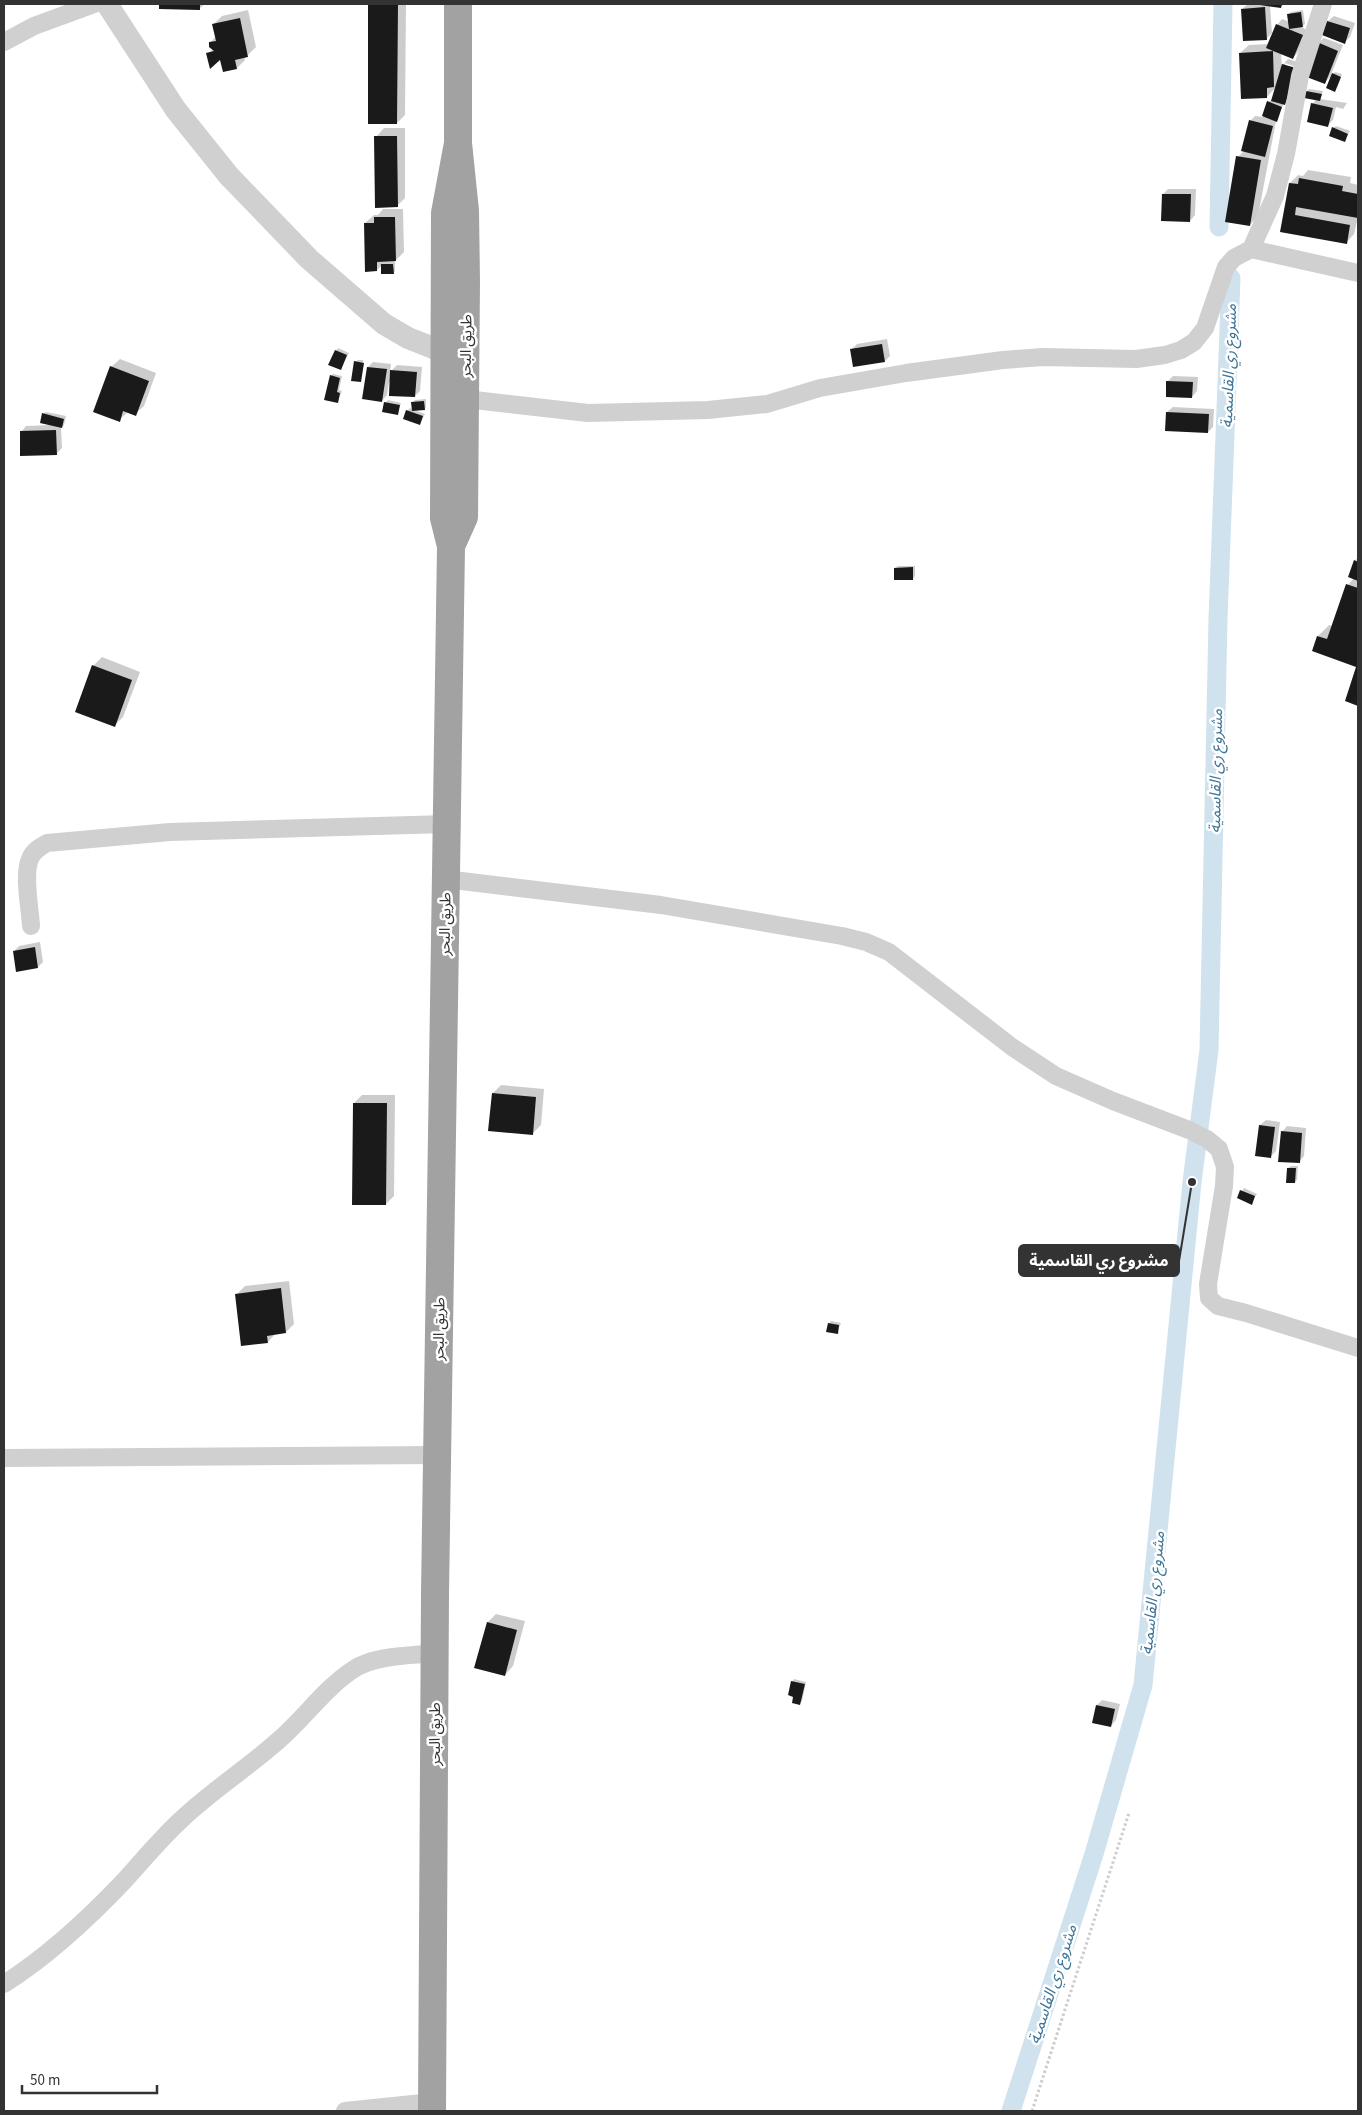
<svg xmlns="http://www.w3.org/2000/svg" width="1362" height="2115" font-family="'Source Sans 3','Noto Sans Arabic',sans-serif">
  <rect width="100%" height="100%" fill="#fff"/>
  <!-- shadow -->
  <path fill="#0003" d="M 160,4 L 205,4 L 200,8 L 160,8 Z
    M 370,4 L 406,4 L 405,115 L 397,123 L 369,123 Z
    M 1248,4 L 1284,4 L 1281,7 L 1270,6 L 1272,33 L 1267,38 L 1242,9 Z
    M 248,10 L 256,47 L 248,55 L 244,56 L 245,60 L 237,68 L 221,58 L 208,54 L 213,49 L 210,43 L 216,36 L 214,24 L 222,16 Z
    M 1303,10 L 1305,24 L 1301,27 L 1307,30 L 1298,52 L 1293,58 L 1281,53 L 1282,66 L 1288,59 L 1301,63 L 1299,68 L 1285,63 L 1290,98 L 1284,103 L 1276,121 L 1258,216 L 1250,225 L 1238,157 L 1244,151 L 1250,121 L 1255,116 L 1263,117 L 1268,102 L 1272,100 L 1276,87 L 1267,97 L 1240,53 L 1249,45 L 1269,44 L 1277,25 L 1282,19 L 1290,22 L 1289,14 L 1291,12 Z
    M 1334,16 L 1355,23 L 1350,37 L 1345,42 L 1324,35 L 1328,21 Z
    M 1324,38 L 1343,45 L 1330,77 L 1335,72 L 1342,74 L 1337,88 L 1333,74 L 1325,82 L 1318,43 Z
    M 1309,89 L 1323,91 L 1320,99 L 1347,103 L 1343,109 L 1336,107 L 1333,120 L 1328,125 L 1312,104 L 1317,99 L 1307,91 Z
    M 1336,126 L 1350,131 L 1344,141 L 1333,128 Z
    M 384,128 L 405,128 L 405,198 L 397,206 L 376,137 Z
    M 1308,170 L 1351,177 L 1350,183 L 1358,185 L 1358,217 L 1354,234 L 1346,243 L 1281,231 L 1290,183 L 1298,175 L 1303,176 Z
    M 1168,189 L 1196,189 L 1195,215 L 1190,221 L 1163,194 Z
    M 383,209 L 403,209 L 404,252 L 395,261 L 395,271 L 393,273 L 382,265 L 377,270 L 365,223 L 374,215 L 378,215 Z
    M 887,339 L 890,356 L 885,361 L 852,349 L 857,344 Z
    M 338,348 L 349,353 L 341,369 L 336,351 Z
    M 120,359 L 156,373 L 144,406 L 135,414 L 128,412 L 119,420 L 111,367 Z
    M 358,360 L 363,360 L 361,381 L 353,380 L 355,362 Z
    M 373,362 L 391,364 L 390,372 L 397,365 L 422,367 L 420,391 L 415,396 L 389,382 L 387,395 L 382,401 L 368,367 Z
    M 333,374 L 342,376 L 339,390 L 342,391 L 338,401 L 331,376 Z
    M 1173,376 L 1198,377 L 1197,391 L 1192,397 L 1167,382 Z
    M 426,399 L 426,407 L 424,409 L 414,410 L 425,414 L 420,424 L 407,411 L 410,408 L 413,410 L 412,403 L 415,400 Z
    M 388,400 L 401,403 L 397,414 L 385,403 Z
    M 1173,407 L 1214,409 L 1213,427 L 1208,432 L 1167,412 Z
    M 46,412 L 66,416 L 64,425 L 61,428 L 62,448 L 56,454 L 21,432 L 26,426 L 52,425 L 43,414 Z
    M 1358,557 L 1358,704 L 1346,700 L 1358,666 L 1318,636 L 1329,625 L 1333,626 L 1348,585 L 1354,578 L 1355,561 Z
    M 898,566 L 915,566 L 915,576 L 913,579 L 895,568 Z
    M 102,657 L 140,672 L 123,717 L 115,725 L 93,666 Z
    M 40,942 L 43,962 L 38,967 L 14,951 L 19,946 Z
    M 501,1085 L 544,1089 L 541,1125 L 532,1134 L 493,1093 Z
    M 362,1095 L 395,1095 L 394,1196 L 386,1204 L 354,1103 Z
    M 1266,1120 L 1280,1122 L 1276,1151 L 1270,1157 L 1260,1125 Z
    M 1287,1126 L 1306,1128 L 1304,1156 L 1299,1162 L 1282,1132 Z
    M 1291,1166 L 1298,1166 L 1297,1180 L 1295,1182 L 1288,1168 Z
    M 1244,1188 L 1257,1194 L 1251,1203 L 1238,1197 Z
    M 289,1281 L 294,1324 L 286,1332 L 276,1333 L 268,1342 L 236,1295 L 245,1286 Z
    M 831,1321 L 841,1323 L 837,1333 L 829,1324 Z
    M 496,1614 L 525,1621 L 513,1666 L 505,1675 L 488,1622 Z
    M 794,1679 L 806,1682 L 802,1701 L 800,1703 L 794,1696 L 792,1682 Z
    M 1102,1700 L 1120,1704 L 1116,1720 L 1111,1726 L 1097,1705 Z"/>
  <g fill="none" stroke-linecap="round" stroke-linejoin="round">
    <!-- canal -->
    <path stroke="#cfe2ee" stroke-width="19" d="M 1219,227 L 1223,4
      M 1011,2111 L 1094,1854 L 1143,1685 L 1192,1182 L 1209,1050 L 1218,619 L 1231,278"/>
  </g>
  <!-- building -->
  <path fill="#1a1a1a" d="M 159,4 L 200,4 L 200,10 L 159,9 Z
    M 368,4 L 398,4 L 397,124 L 368,124 Z
    M 1253,4 L 1282,4 L 1281,8 Z
    M 1265,7 L 1267,40 L 1243,41 L 1241,9 Z
    M 1301,12 L 1303,27 L 1289,29 L 1287,14 Z
    M 240,18 L 248,57 L 235,60 L 237,69 L 223,72 L 220,60 L 210,69 L 206,53 L 214,51 L 209,47 L 209,42 L 216,41 L 212,24 Z
    M 1327,21 L 1350,28 L 1345,44 L 1322,35 Z
    M 1276,24 L 1303,35 L 1293,59 L 1266,48 Z
    M 1317,42 L 1338,51 L 1325,84 L 1304,76 Z
    M 1273,51 L 1274,87 L 1267,88 L 1267,98 L 1241,99 L 1239,53 Z
    M 1282,64 L 1296,68 L 1285,105 L 1271,101 Z
    M 1332,73 L 1341,77 L 1335,92 L 1326,88 Z
    M 1306,91 L 1322,94 L 1320,101 L 1304,98 Z
    M 1267,101 L 1282,107 L 1277,122 L 1262,116 Z
    M 1311,103 L 1333,108 L 1328,127 L 1307,122 Z
    M 1249,120 L 1273,126 L 1265,157 L 1241,151 Z
    M 1332,127 L 1348,134 L 1345,142 L 1329,136 Z
    M 374,136 L 397,136 L 398,207 L 375,208 Z
    M 1236,156 L 1261,160 L 1250,226 L 1225,222 Z
    M 1299,178 L 1343,186 L 1342,191 L 1358,194 L 1358,218 L 1296,207 L 1295,215 L 1350,225 L 1347,244 L 1280,232 L 1289,183 L 1298,184 Z
    M 1162,194 L 1191,194 L 1190,222 L 1161,221 Z
    M 374,217 L 395,217 L 396,261 L 377,262 L 377,271 L 365,272 L 364,223 L 374,223 Z
    M 381,264 L 393,264 L 394,274 L 381,274 Z
    M 882,344 L 885,362 L 853,367 L 850,349 Z
    M 335,350 L 347,355 L 341,370 L 328,365 Z
    M 354,361 L 364,363 L 361,382 L 351,381 Z
    M 110,366 L 149,381 L 136,416 L 123,411 L 120,422 L 93,412 Z
    M 367,367 L 387,369 L 382,402 L 362,399 Z
    M 390,370 L 417,372 L 415,397 L 389,396 Z
    M 330,375 L 340,378 L 337,392 L 340,393 L 338,403 L 324,400 Z
    M 1166,381 L 1193,382 L 1192,398 L 1166,397 Z
    M 424,401 L 425,410 L 412,411 L 411,402 Z
    M 384,402 L 400,405 L 398,415 L 382,412 Z
    M 406,410 L 423,416 L 420,425 L 403,419 Z
    M 1166,412 L 1209,414 L 1208,433 L 1165,431 Z
    M 42,413 L 64,419 L 62,428 L 40,423 Z
    M 56,430 L 57,455 L 20,456 L 20,431 Z
    M 1354,560 L 1358,562 L 1358,581 L 1348,577 Z
    M 913,567 L 913,580 L 894,580 L 894,568 Z
    M 1346,584 L 1358,588 L 1358,706 L 1345,701 L 1356,667 L 1312,651 L 1317,636 L 1327,639 Z
    M 92,665 L 132,680 L 115,727 L 75,712 Z
    M 35,947 L 38,968 L 16,972 L 13,951 Z
    M 492,1093 L 536,1097 L 533,1135 L 488,1131 Z
    M 353,1103 L 387,1103 L 386,1205 L 352,1205 Z
    M 1259,1125 L 1275,1127 L 1271,1158 L 1255,1156 Z
    M 1281,1131 L 1302,1133 L 1300,1163 L 1278,1162 Z
    M 1287,1168 L 1296,1168 L 1295,1183 L 1286,1183 Z
    M 1240,1190 L 1255,1196 L 1252,1205 L 1237,1198 Z
    M 281,1288 L 286,1333 L 267,1336 L 268,1343 L 241,1346 L 235,1294 Z
    M 828,1323 L 839,1325 L 838,1334 L 826,1332 Z
    M 487,1622 L 517,1630 L 505,1676 L 474,1668 Z
    M 791,1681 L 805,1684 L 800,1705 L 792,1703 L 793,1697 L 788,1695 Z
    M 1096,1705 L 1115,1709 L 1111,1727 L 1092,1723 Z"/>
  <g fill="none" stroke-linecap="round" stroke-linejoin="round">
    <!-- path -->
    <path stroke="#cdcdcd" stroke-width="3" stroke-dasharray="2.5 2.5" stroke-linecap="butt" d="M 1032,2111 L 1129,1813"/>
    <!-- minor -->
    <path stroke="#d0d0d0" stroke-width="18" d="M 4,42 L 34,26 L 94,4
      M 1251,249 L 1358,273
      M 457,398 L 588,413 L 708,410 L 767,404 L 820,388 L 906,373 L 1003,360 L 1043,357 L 1136,359 L 1165,355 L 1181,350 L 1194,342 L 1205,328 L 1226,267 L 1234,258 L 1251,249 L 1275,196 L 1286,154 L 1300,76 L 1323,4
      M 445,879 L 661,905 L 842,936 L 866,942 L 889,952 L 1012,1047 L 1056,1076 L 1113,1101 L 1189,1130 L 1207,1139 L 1219,1149 L 1225,1167 L 1224,1186 L 1208,1284 L 1209,1298 L 1218,1306 L 1246,1313 L 1358,1348
      M 31,926 C 30,908 23,874 30,859 C 33,851 40,847 47,843 L 170,832 L 447,824
      M 4,1458 L 437,1455
      M 4,1984 C 48,1956 88,1919 124,1881 C 143,1860 162,1837 183,1818 C 214,1789 249,1767 280,1739 C 305,1717 326,1687 354,1669 C 376,1655 410,1656 435,1653
      M 345,2111 L 432,2102"/>
    <!-- tertiary -->
    <path stroke="#d0d0d0" stroke-width="22" d="M 107,4 L 176,110 L 229,176 L 309,259 L 384,324 L 408,338 L 446,353 L 460,354"/>
    <!-- trunk -->
    <path stroke="#a2a2a2" stroke-width="28" d="M 451,546 L 464,517 L 466,281 L 465,211 L 458,143 L 458,4
      M 432,2111 L 435,1593 L 451,546 L 444,518 L 445,213 L 458,143"/>
  </g>
  <g text-anchor="middle" stroke-width="5" stroke-linejoin="round" paint-order="stroke">
    <!-- street labels -->
    <g font-size="15" fill="#333" stroke="#fff">
      <text transform="translate(466 346) rotate(-89)" y="5">طريق البحر</text>
      <text transform="translate(445 924) rotate(-89)" y="5">طريق البحر</text>
      <text transform="translate(439 1329) rotate(-89)" y="5">طريق البحر</text>
      <text transform="translate(435 1734) rotate(-90)" y="5">طريق البحر</text>
    </g>
    <!-- water labels -->
    <g font-size="16" font-style="italic" fill="#3f7597" stroke="#fff">
      <text transform="translate(1228 366) rotate(-88)" y="6">مشروع ري القاسمية</text>
      <text transform="translate(1215 771) rotate(-89)" y="6">مشروع ري القاسمية</text>
      <text transform="translate(1152 1593) rotate(-84)" y="6">مشروع ري القاسمية</text>
      <text transform="translate(1052 1984) rotate(-72)" y="6">مشروع ري القاسمية</text>
    </g>
  </g>
  <!-- callouts -->
  <path fill="none" stroke="#333" stroke-width="2" d="M1192 1182L1179 1261"/>
  <circle fill="#333" stroke="#fff" stroke-width="2" cx="1192" cy="1182" r="5"/>
  <rect fill="#333" stroke="#333" stroke-width="2" x="1019" y="1245" width="160" height="31" rx="5"/>
  <g font-size="16" text-anchor="middle" font-weight="bold" fill="#fff">
    <text x="1099" y="1266">مشروع ري القاسمية</text>
  </g>
  <!-- border -->
  <rect width="1362" height="2115" fill="none" stroke="#333333" stroke-width="10"/>
  <!-- scale -->
  <path d="M22 2085v8h135v-8" fill="none" stroke="#333333" stroke-width="2.5"/>
  <text x="30" y="2085" font-size="15" fill="#333333" stroke="#ffffff" stroke-width="4" paint-order="stroke">50 m</text>
</svg>
